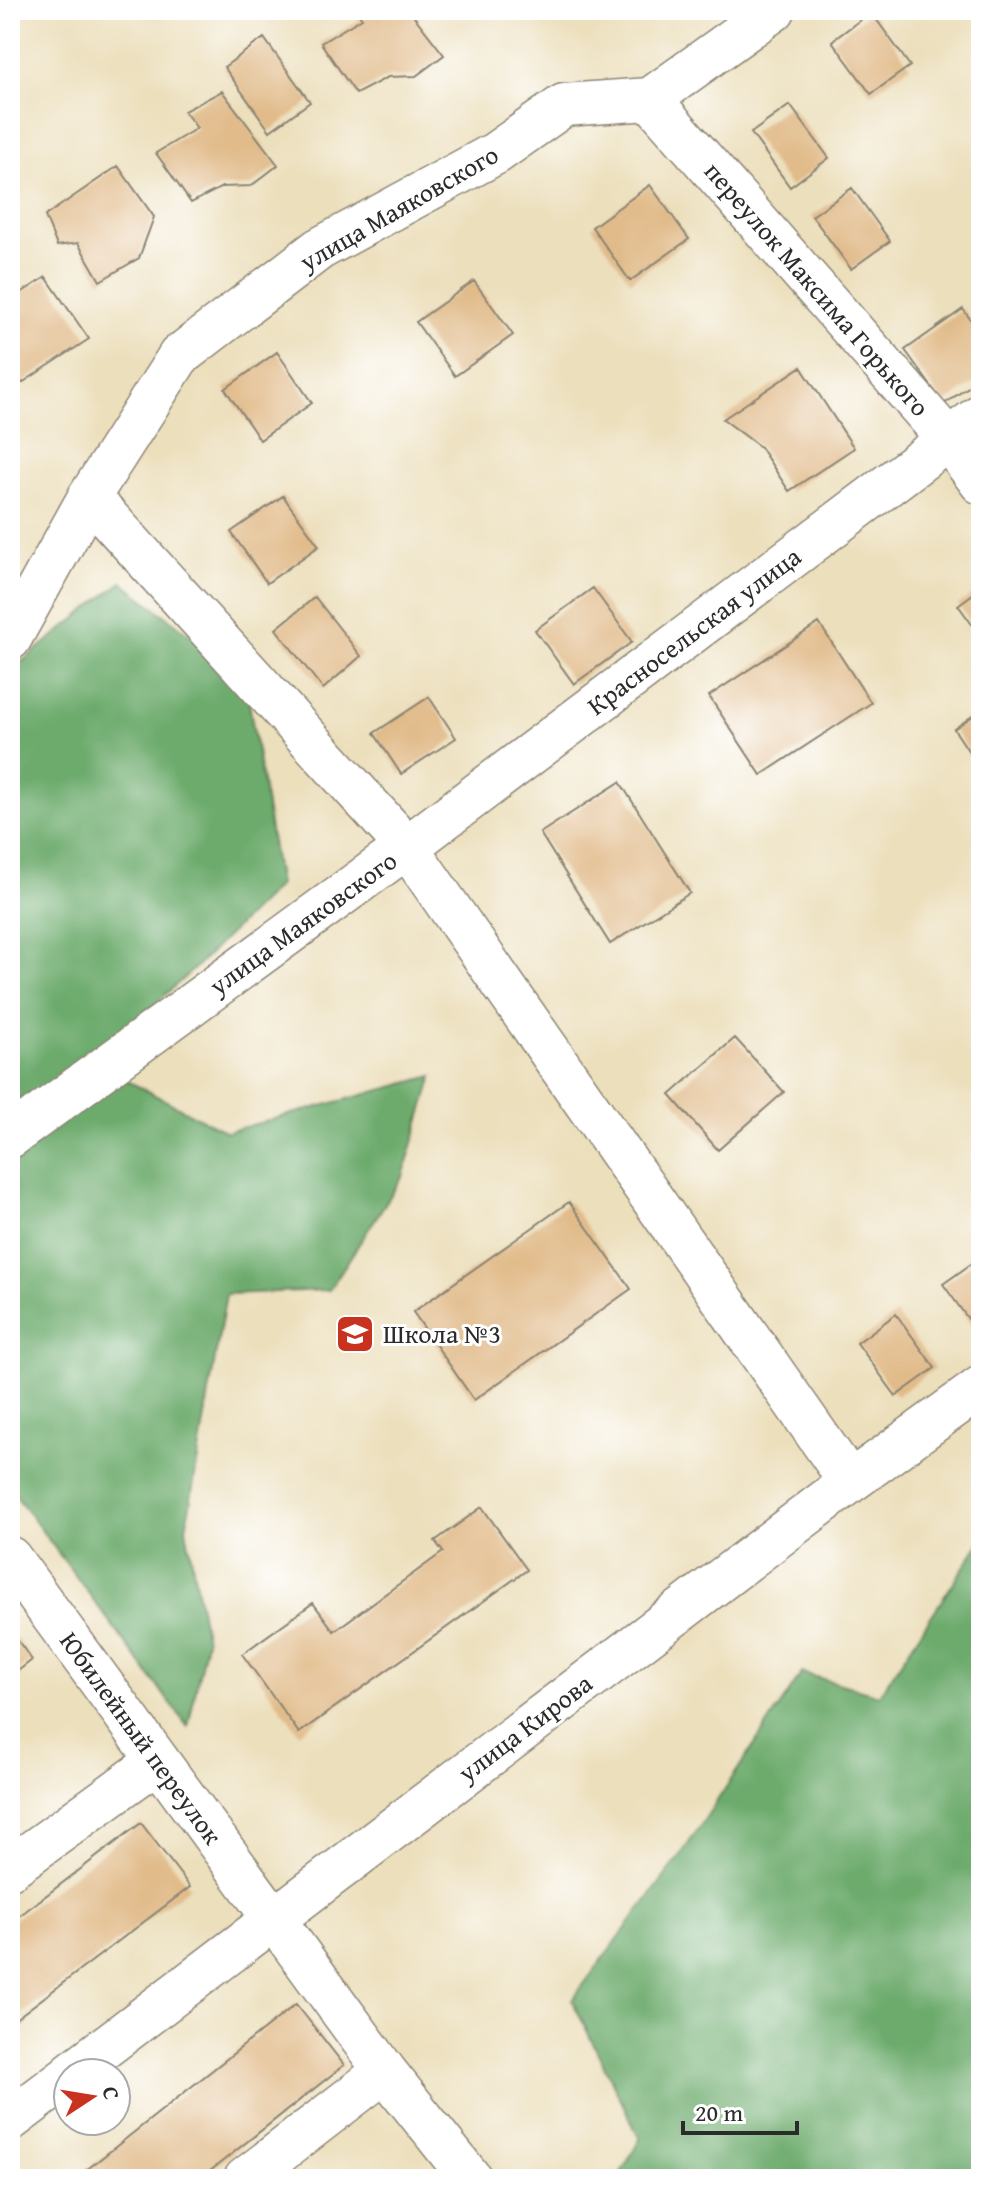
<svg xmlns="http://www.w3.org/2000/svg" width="991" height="2189" font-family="'Gentium Book Plus',serif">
  <rect width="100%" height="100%" fill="#fff"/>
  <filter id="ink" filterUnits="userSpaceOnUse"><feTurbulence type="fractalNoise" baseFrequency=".0125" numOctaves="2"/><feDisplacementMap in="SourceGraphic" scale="16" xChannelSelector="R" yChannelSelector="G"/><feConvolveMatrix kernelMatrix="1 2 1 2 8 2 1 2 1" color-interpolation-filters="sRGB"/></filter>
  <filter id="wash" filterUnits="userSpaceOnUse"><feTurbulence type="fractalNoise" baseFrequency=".006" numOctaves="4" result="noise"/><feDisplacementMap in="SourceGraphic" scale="32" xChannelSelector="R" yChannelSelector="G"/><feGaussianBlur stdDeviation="1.8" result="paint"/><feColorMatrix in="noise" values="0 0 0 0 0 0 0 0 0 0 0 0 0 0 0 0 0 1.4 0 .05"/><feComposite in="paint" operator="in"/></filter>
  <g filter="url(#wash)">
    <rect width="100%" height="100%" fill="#ecdfbc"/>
    <!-- forest -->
    <path fill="#6dab6d" stroke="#4c6b4c" stroke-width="2" d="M 122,582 L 245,678 L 279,885 L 197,966 L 91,1062 L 226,1132 L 433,1076 L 403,1176 L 329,1290 L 226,1294 L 186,1528 L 206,1641 L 188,1727 L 10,1488 L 10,671 Z
      M 981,1541 L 981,2179 L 618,2179 L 640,2139 L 572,2000 L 681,1855 L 802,1673 L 879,1695 Z"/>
    <g id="blocks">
      <!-- building -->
      <path fill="#e1bb8a" d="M 356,10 L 409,10 L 444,55 L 416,76 L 388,77 L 356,94 L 321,43 L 362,18 Z
        M 871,12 L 910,66 L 871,94 L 832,41 Z
        M 264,38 L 310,102 L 270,131 L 224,67 Z
        M 222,91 L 278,165 L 251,186 L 222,187 L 191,203 L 156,153 L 197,128 L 184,111 Z
        M 790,105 L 829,158 L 790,187 L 751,133 Z
        M 118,166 L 154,217 L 139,258 L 100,281 L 78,243 L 57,246 L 45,216 Z
        M 650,185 L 689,239 L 630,281 L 592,227 Z
        M 852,188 L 890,241 L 851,269 L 812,216 Z
        M 46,277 L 89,339 L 19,385 L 10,372 L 10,300 Z
        M 474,281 L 513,335 L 455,376 L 416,322 Z
        M 963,309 L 981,334 L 981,378 L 944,404 L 905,350 Z
        M 277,352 L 312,403 L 260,440 L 225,389 Z
        M 801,367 L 854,448 L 789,491 L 760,447 L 723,419 Z
        M 283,496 L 319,546 L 267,583 L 231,532 Z
        M 593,588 L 632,642 L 574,684 L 535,630 Z
        M 981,588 L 981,637 L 958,605 Z
        M 315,597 L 361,656 L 323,689 L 276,629 Z
        M 819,623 L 871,703 L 761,775 L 709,696 Z
        M 429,697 L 456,738 L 401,774 L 374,733 Z
        M 981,710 L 981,770 L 954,729 Z
        M 620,782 L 690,893 L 610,944 L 540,833 Z
        M 735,1038 L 784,1092 L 718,1150 L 670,1095 Z
        M 569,1202 L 631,1289 L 474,1400 L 413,1312 Z
        M 981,1257 L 981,1337 L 943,1284 Z
        M 896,1314 L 935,1368 L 896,1396 L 857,1343 Z
        M 482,1507 L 527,1570 L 299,1733 L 242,1654 L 313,1603 L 334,1631 L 443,1552 L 435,1541 Z
        M 10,1630 L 32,1660 L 10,1677 Z
        M 141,1823 L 190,1887 L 10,2023 L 10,1923 Z
        M 296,2004 L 344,2065 L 200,2179 L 75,2179 Z"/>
    </g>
  </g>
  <g filter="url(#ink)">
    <use href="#blocks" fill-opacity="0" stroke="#8c8574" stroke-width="2"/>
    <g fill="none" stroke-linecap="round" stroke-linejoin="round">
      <!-- minor casing -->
      <g stroke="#8c8574" stroke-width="45">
        <path id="minor" d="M 650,99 L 948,439 L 981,483
          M 10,639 L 89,497
          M 10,1137 L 407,847 L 89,497 L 179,356 L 319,249 L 496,153 L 564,105 L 650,99 L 774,10
          M 850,1482 L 407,847 L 981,415
          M 10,1558 L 385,2071 L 471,2179
          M 10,1868 L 158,1761
          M 71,2073 L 850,1482 L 981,1387
          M 10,2120 L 68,2076
          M 245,2179 L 385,2071"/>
      </g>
      <!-- minor -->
      <use href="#minor" stroke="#fff" stroke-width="42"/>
    </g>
  </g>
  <!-- icons -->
  <defs>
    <g id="school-square" transform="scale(2)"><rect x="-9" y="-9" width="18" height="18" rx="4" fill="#c8321e" stroke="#fff"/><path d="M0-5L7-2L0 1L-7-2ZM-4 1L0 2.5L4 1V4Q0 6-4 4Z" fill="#fff"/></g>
  </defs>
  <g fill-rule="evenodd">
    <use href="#school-square" x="355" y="1334"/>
  </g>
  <g text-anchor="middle" stroke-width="6" stroke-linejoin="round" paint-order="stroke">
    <!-- street labels -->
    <g font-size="26" fill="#2b2b2b" stroke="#fff">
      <text transform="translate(399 208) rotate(-30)" y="9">улица Маяковского</text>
      <text transform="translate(817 289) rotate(49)" y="9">переулок Максима Горького</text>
      <text transform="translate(694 631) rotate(-37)" y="9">Красносельская улица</text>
      <text transform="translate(303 923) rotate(-36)" y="9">улица Маяковского</text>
      <text transform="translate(525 1728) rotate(-37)" y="9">улица Кирова</text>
      <text transform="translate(141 1738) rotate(54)" y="9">Юбилейный переулок</text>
    </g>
    <!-- poi labels -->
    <g font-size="26" fill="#2b2b2b" stroke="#fff" text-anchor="start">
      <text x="383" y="1343">Школа №3</text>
    </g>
  </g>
  <!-- margin -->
  <rect width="991" height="2189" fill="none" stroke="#fff" stroke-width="40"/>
  <!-- north arrow -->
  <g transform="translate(92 2097) rotate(78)"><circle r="38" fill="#ffffff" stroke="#aaaaaa" stroke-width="2"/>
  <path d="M0-6L14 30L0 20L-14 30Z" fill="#c8321e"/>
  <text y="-12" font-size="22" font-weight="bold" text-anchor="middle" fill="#2b2b2b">С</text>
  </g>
  <!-- scale -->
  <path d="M683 2121v12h114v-12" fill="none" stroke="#2b2b2b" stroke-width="4"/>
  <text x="695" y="2121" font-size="24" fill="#2b2b2b" stroke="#ffffff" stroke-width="6" paint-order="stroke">20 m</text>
</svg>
